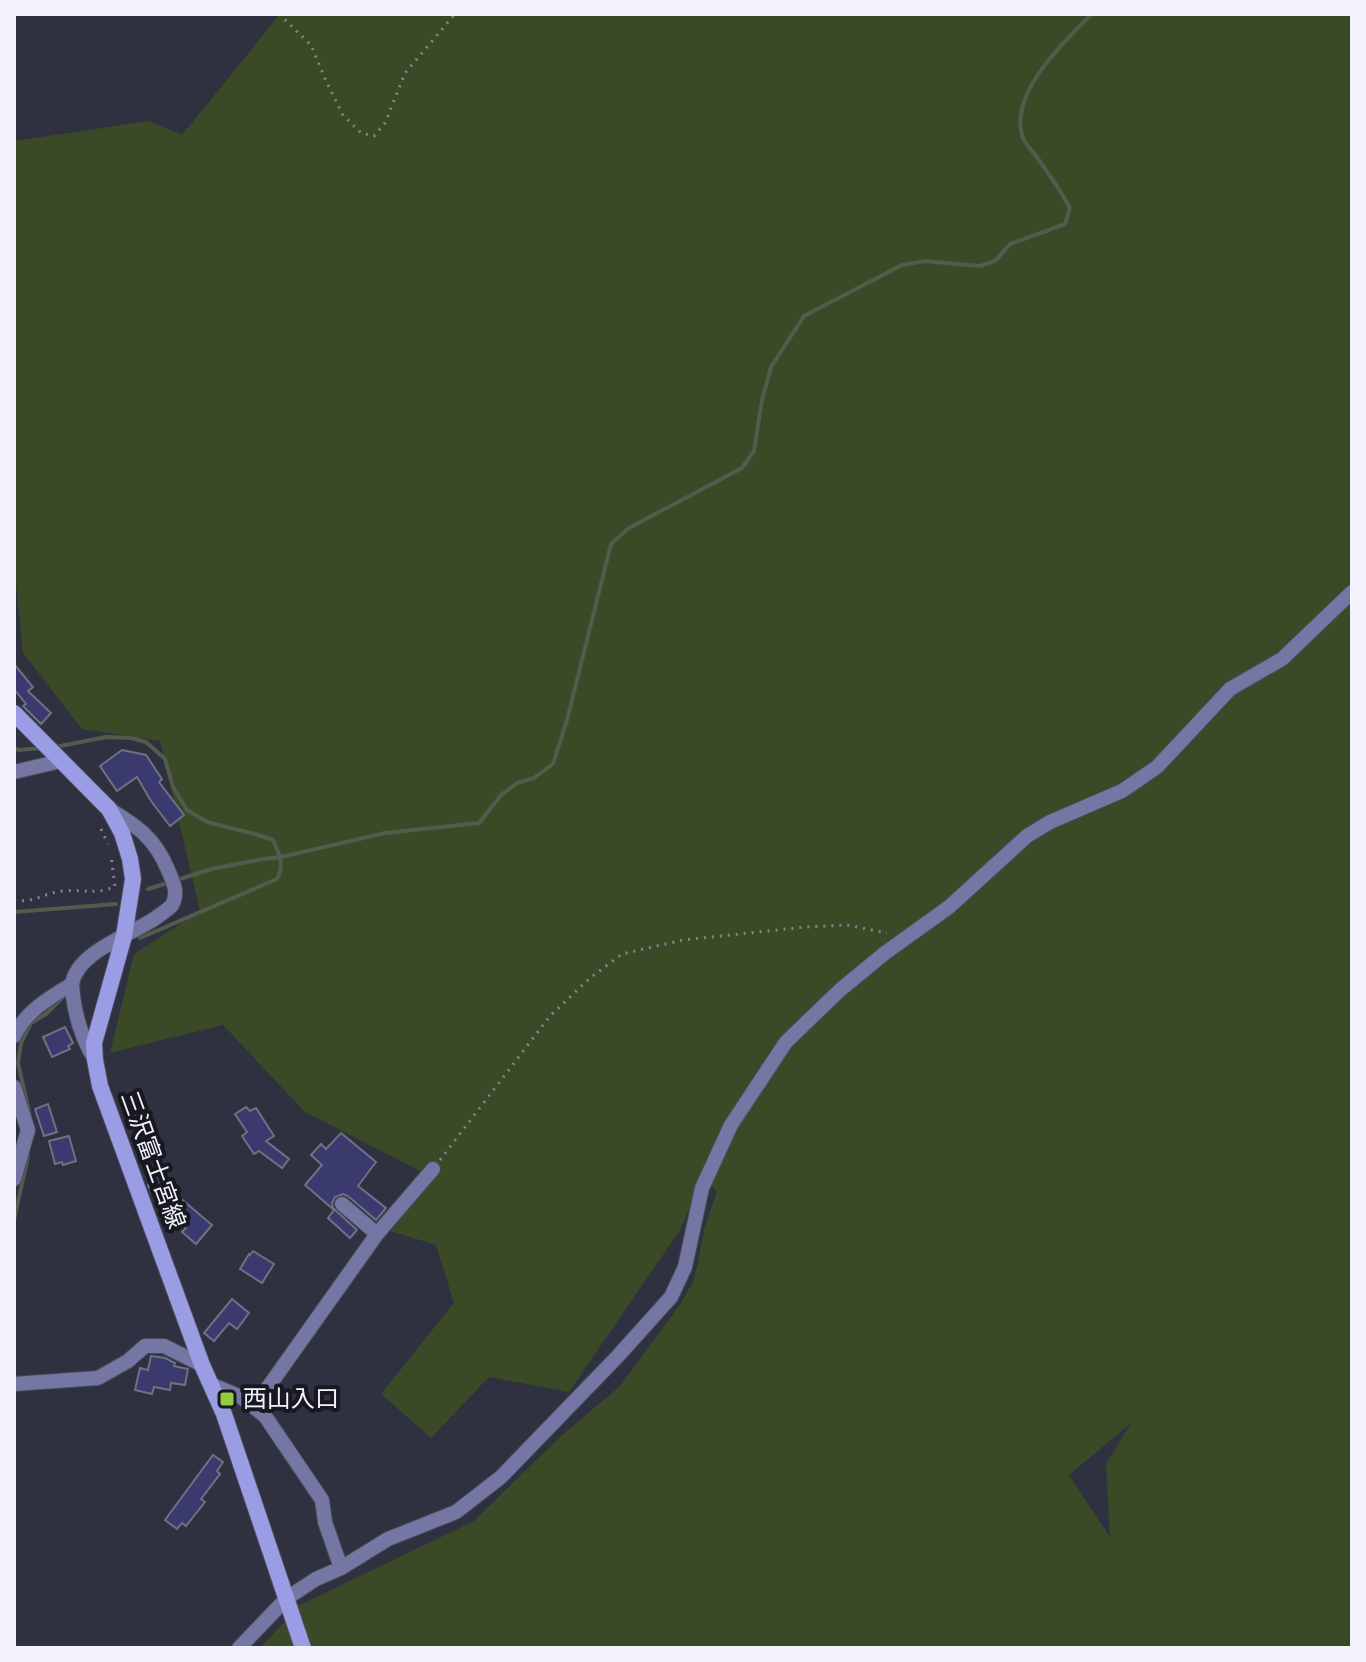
<svg xmlns="http://www.w3.org/2000/svg" width="1366" height="1662" font-family="'Titillium Web','Noto Sans JP',sans-serif">
  <rect width="100%" height="100%" fill="#2f3040"/>
  <!-- green -->
  <path fill="#3a4a27" fill-rule="evenodd" d="M 280,14 L 1352,14 L 1352,1648 L 260,1648 L 300,1605 L 474,1521 L 561,1436 L 620,1386 L 679,1306 L 693,1282 L 698,1263 L 704,1229 L 717,1192 L 704,1176 L 680,1230 L 569,1392 L 489,1377 L 431,1438 L 381,1394 L 454,1303 L 436,1245 L 387,1230 L 434,1178 L 305,1112 L 223,1025 L 110,1053 L 134,954 L 200,911 L 160,741 L 82,729 L 23,653 L 14,564 L 14,141 L 149,121 L 182,135 ZM 1131,1423 L 1106,1464 L 1110,1537 L 1069,1475 Z"/>
  <g fill="none" stroke-linecap="round" stroke-linejoin="round">
    <!-- stream -->
    <path stroke="#535c4c" stroke-width="4" d="M 14,747 L 18,750 L 43,748
      M 55,747 L 106,737 L 131,738 L 146,742 L 165,759 L 173,787 L 187,810 L 207,822 L 255,834 L 273,840 C 279,853 285,865 277,879 L 140,938
      M 148,889 L 212,869 L 263,859 L 281,857 L 385,833 L 479,823 L 501,795 L 517,783 L 534,778 L 553,764 L 567,720 L 611,544 L 629,528 L 742,468 L 754,451 L 762,400 L 771,367 L 804,316 L 902,265 L 925,261 L 980,266 L 995,261 L 1010,244 L 1065,224 L 1070,208 C 1061,191 1050,176 1039,160 C 1035,154 1028,147 1024,140 C 1005,97 1065,40 1092,14
      M 14,912 L 116,904
      M 30,1116 L 18,1063 L 21,1043 L 31,1023 L 46,1014 L 63,997
      M 14,1220 L 28,1156"/>
  </g>
  <!-- building -->
  <path fill="#3a3a6f" stroke="#6f7183" stroke-width="2" d="M 14,664 L 33,687 L 28,691 L 51,713 L 41,724 L 23,706 L 26,704 L 14,689 Z
    M 122,750 L 146,755 L 162,779 L 159,782 L 184,815 L 170,826 L 151,801 L 137,777 L 117,791 L 100,766 Z
    M 65,1027 L 73,1043 L 68,1046 L 70,1049 L 52,1057 L 43,1037 Z
    M 48,1104 L 57,1132 L 44,1136 L 35,1109 Z
    M 246,1107 L 250,1111 L 256,1108 L 274,1136 L 266,1141 L 289,1159 L 282,1168 L 259,1151 L 254,1154 L 242,1136 L 247,1132 L 235,1114 Z
    M 341,1133 L 376,1162 L 358,1186 L 386,1208 L 376,1220 L 348,1196 L 343,1194 L 335,1197 L 332,1203 L 333,1208 L 357,1230 L 350,1238 L 328,1218 L 334,1210 L 305,1185 L 322,1165 L 311,1155 L 321,1144 L 326,1149 Z
    M 69,1136 L 76,1161 L 63,1165 L 62,1162 L 55,1164 L 49,1141 Z
    M 157,1172 L 170,1181 L 166,1186 L 212,1225 L 196,1244 L 182,1232 L 186,1228 L 166,1212 L 171,1206 L 151,1193 L 148,1185 Z
    M 253,1251 L 274,1264 L 262,1283 L 240,1269 L 249,1254 L 250,1255 Z
    M 232,1299 L 249,1313 L 237,1329 L 229,1323 L 214,1341 L 204,1333 Z
    M 151,1356 L 165,1358 L 175,1363 L 174,1366 L 188,1369 L 185,1385 L 171,1383 L 170,1390 L 154,1387 L 152,1394 L 135,1390 L 140,1368 L 148,1370 Z
    M 213,1455 L 223,1462 L 217,1471 L 220,1474 L 201,1499 L 205,1502 L 186,1526 L 182,1523 L 177,1529 L 165,1520 Z"/>
  <g fill="none" stroke-linecap="round" stroke-linejoin="round">
    <!-- minor casing -->
    <g stroke="#4a4b5a" stroke-width="16">
      <path id="minor" d="M 14,772 L 61,761
        M 14,1036 C 26,1011 49,998 72,984
        M 95,1060 C 82,1039 76,1020 73,996 C 73,995 72,985 72,984 C 77,951 134,934 157,917 C 162,913 169,909 172,905 C 179,893 173,881 168,870 C 155,838 137,826 109,809
        M 14,1087 L 28,1130 L 14,1179
        M 342,1204 L 377,1234
        M 14,1384 L 98,1378 L 128,1361 L 145,1346 L 164,1346 L 202,1365
        M 210,1384 L 241,1397 L 265,1416 L 322,1500 L 325,1522 L 341,1568
        M 254,1407 L 377,1234 L 433,1169
        M 239,1648 L 287,1598 L 316,1579 L 341,1568 L 388,1539 L 456,1512 L 501,1477 L 617,1357 L 671,1297 L 685,1267 L 702,1188 L 731,1125 L 786,1042 L 840,990 L 885,953 L 949,907 L 1027,836 L 1050,822 L 1122,791 L 1157,767 L 1230,689 L 1282,659 L 1352,592"/>
    </g>
    <!-- secondary casing -->
    <g stroke="#4a4b5a" stroke-width="18">
      <path id="secondary" d="M 14,713 L 109,809 L 122,833 L 130,859 L 133,879 L 124,936 L 94,1043 L 95,1060 L 100,1086 L 202,1365 L 224,1414 L 303,1648"/>
    </g>
    <!-- path -->
    <path stroke="#838492" stroke-width="3" stroke-dasharray="2 6" stroke-linecap="butt" d="M 279,14 L 311,45 L 326,81 L 343,115 L 361,133 L 374,136 L 385,123 L 405,73 L 455,14
      M 101,829 L 108,844
      M 14,900 C 32,904 46,892 64,891 C 85,889 92,895 115,887 L 111,855
      M 440,1160 L 550,1016 L 590,978 L 622,954 L 683,940 L 805,927 L 847,925 L 887,933"/>
    <!-- minor -->
    <use href="#minor" stroke="#7477a3" stroke-width="14"/>
    <!-- secondary -->
    <use href="#secondary" stroke="#9a9de3" stroke-width="16"/>
  </g>
  <!-- markers -->
  <rect fill="#93cc3d" stroke="#181920" stroke-width="3" x="219" y="1391" width="16" height="16" rx="4"/>
  <g text-anchor="middle" stroke-width="8" stroke-linejoin="round" paint-order="stroke">
    <!-- street labels -->
    <g font-size="24" fill="#f2f3fd" stroke="#181920">
      <text transform="translate(153 1160) rotate(70)" y="8">三沢富士宮線</text>
    </g>
    <!-- poi labels -->
    <g font-size="24" fill="#f2f3fd" stroke="#181920" text-anchor="start">
      <text x="243" y="1407">西山入口</text>
    </g>
  </g>
  <!-- border -->
  <rect width="1366" height="1662" fill="none" stroke="#f2f3fd" stroke-width="32"/>
</svg>
